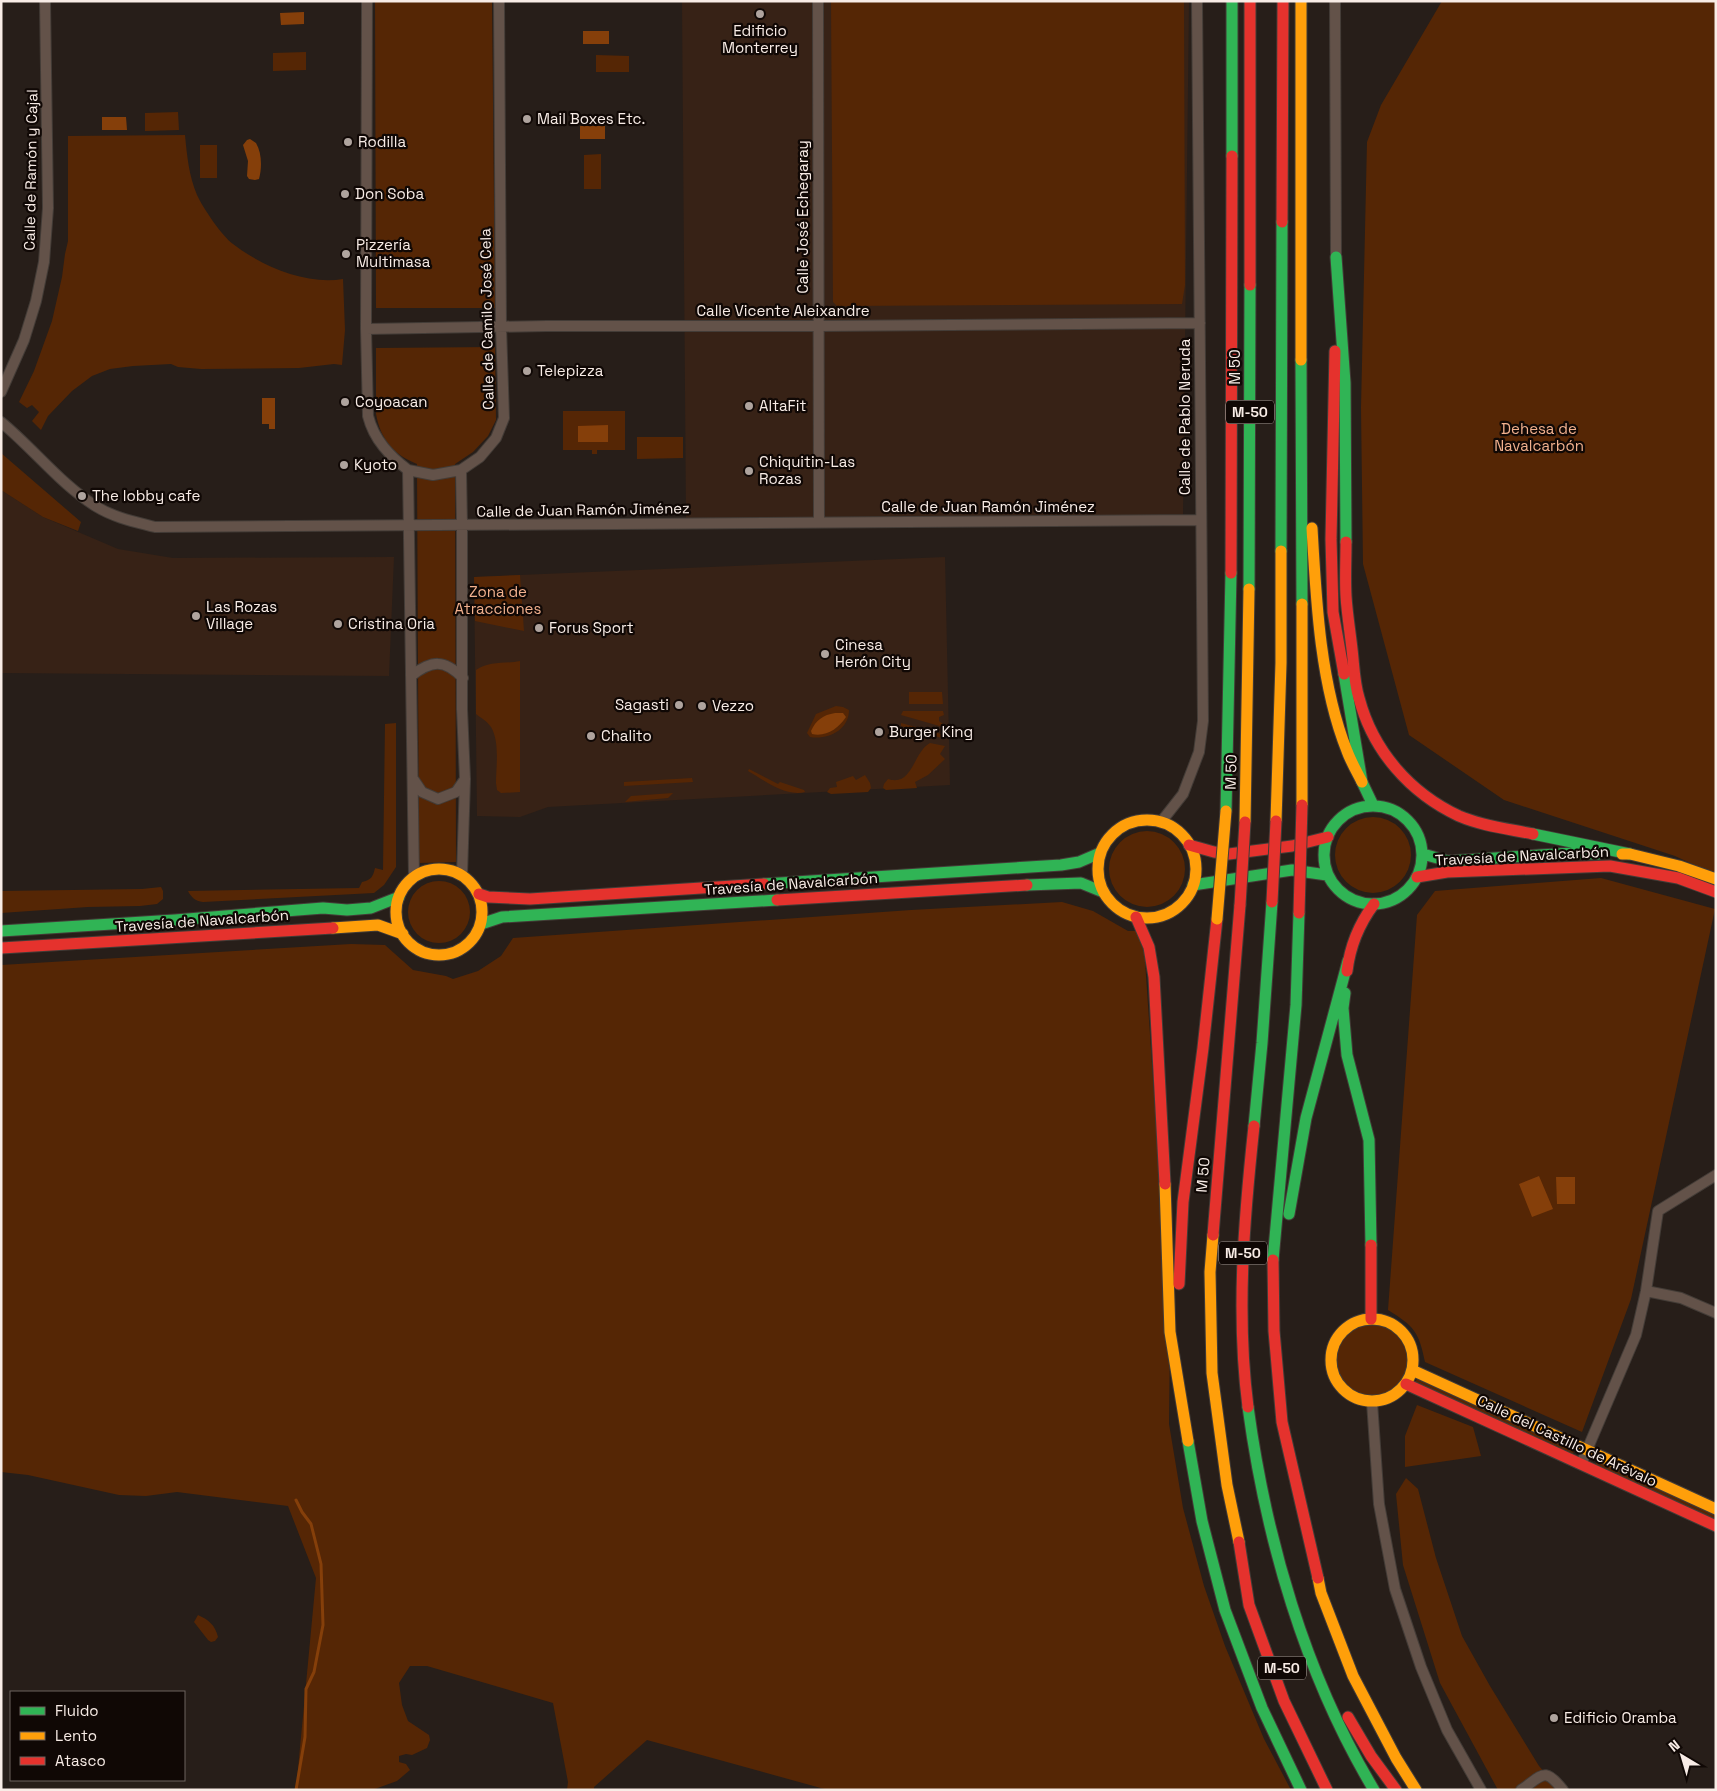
<svg xmlns="http://www.w3.org/2000/svg" width="1717" height="1791" font-family="'Space Grotesk',sans-serif">
  <rect width="100%" height="100%" fill="#271e19"/>
  <!-- built -->
  <path fill="#372216" d="M 682,1 L 1189,1 L 1183,516 L 686,520 Z
    M 1,490 L 43,517 L 118,549 L 173,558 L 394,557 L 389,676 L 1,673 Z
    M 945,557 L 950,785 L 548,807 L 520,817 L 477,816 L 474,577 Z"/>
  <!-- green -->
  <path fill="#552605" d="M 375,1 L 492,1 L 495,308 L 376,308 Z
    M 831,1 L 1184,1 L 1185,285 L 1182,304 L 837,306 L 833,302 Z
    M 1442,1 L 1716,1 L 1716,875 L 1675,856 L 1504,800 L 1409,735 L 1363,564 L 1361,408 L 1367,142 L 1381,105 Z
    M 306,52 L 306,70 L 273,71 L 273,53 Z
    M 596,55 L 629,56 L 629,72 L 596,72 Z
    M 178,112 L 179,130 L 145,131 L 145,113 Z
    M 185,135 C 187,156 189,176 197,195 C 203,208 222,236 233,244 C 263,267 306,285 343,279 L 345,330 L 342,365 L 334,364 L 299,368 L 201,369 L 178,367 L 171,364 L 133,366 L 110,369 L 92,376 L 72,391 L 48,416 L 41,430 L 32,421 L 39,412 L 32,405 L 27,408 L 19,402 L 34,371 L 52,321 L 62,277 L 65,254 L 68,241 L 68,136 Z
    M 200,145 L 217,145 L 217,178 L 200,178 Z
    M 601,154 L 601,189 L 584,189 L 584,155 Z
    M 495,347 L 496,420 L 488,436 L 473,452 L 455,464 L 456,862 L 419,863 L 417,464 C 393,454 381,440 376,414 L 376,348 Z
    M 563,411 L 625,411 L 625,450 L 597,450 L 597,454 L 592,454 L 592,450 L 563,450 Z
    M 637,437 L 683,437 L 683,458 L 637,459 Z
    M 1,453 L 81,522 L 78,531 L 43,517 L 1,490 Z
    M 520,575 L 524,631 L 475,621 L 474,577 Z
    M 520,661 L 520,792 L 501,793 L 497,790 L 496,783 C 496,767 500,742 491,727 C 487,721 481,718 476,714 L 476,670 C 488,661 505,664 520,661 Z
    M 909,692 L 942,692 L 943,704 L 909,704 Z
    M 836,706 L 843,707 L 849,710 C 849,730 828,740 810,737 L 807,733 L 816,714 Z
    M 903,711 L 943,711 L 944,715 L 939,717 L 939,721 L 943,724 L 943,727 L 901,715 Z
    M 396,723 L 396,867 L 384,885 L 374,893 L 203,902 C 195,901 191,897 188,891 L 359,888 L 362,882 C 371,880 373,877 375,868 L 383,870 L 385,724 Z
    M 901,723 L 945,735 L 945,739 L 901,726 Z
    M 930,743 L 945,746 L 940,754 L 945,759 L 928,775 L 915,782 L 917,788 L 886,790 L 883,788 L 884,784 L 888,779 C 913,787 913,752 930,743 Z
    M 749,769 L 778,784 L 780,782 L 804,790 L 805,792 C 785,797 764,780 748,771 Z
    M 865,775 L 870,783 L 871,788 L 868,792 L 831,794 L 827,792 L 830,788 L 837,787 L 836,782 L 853,776 L 856,780 Z
    M 692,778 L 693,782 L 624,786 L 624,782 Z
    M 673,793 L 668,798 L 625,802 L 631,796 Z
    M1335 855a38 38 0 1 1 76 0a38 38 0 1 1-76 0Z
    M1109 869a38 38 0 1 1 76 0a38 38 0 1 1-76 0Z
    M 1601,878 L 1715,909 L 1631,1299 L 1582,1432 L 1425,1362 C 1419,1332 1414,1326 1388,1310 L 1417,915 L 1435,891 Z
    M408 912a31 31 0 1 1 62 0a31 31 0 1 1-62 0Z
    M 161,887 L 163,891 L 163,899 L 157,904 L 140,906 L 88,907 L 1,913 L 1,891 L 142,889 Z
    M 1062,902 L 1093,911 L 1128,931 L 1143,931 L 1170,1332 L 1169,1424 L 1183,1508 L 1204,1586 L 1225,1646 L 1264,1739 L 1291,1790 L 828,1790 L 647,1740 L 594,1787 L 594,1790 L 567,1790 L 568,1782 L 553,1703 L 427,1666 L 410,1666 L 399,1683 L 402,1705 L 408,1721 L 429,1735 L 430,1740 L 427,1748 L 412,1755 L 406,1754 L 399,1756 L 399,1762 L 406,1764 L 410,1770 L 397,1781 L 372,1790 L 296,1790 L 316,1578 L 288,1506 L 177,1492 L 146,1496 L 119,1495 L 28,1475 L 1,1472 L 1,965 L 351,944 L 385,945 L 413,970 L 446,976 L 453,979 L 478,971 L 501,956 L 513,938 L 911,910 Z
    M1336 1361a36 36 0 1 1 72 0a36 36 0 1 1-72 0Z
    M 1417,1379 L 1574,1451 L 1572,1455 L 1415,1383 Z
    M 1417,1405 L 1473,1427 L 1481,1456 L 1405,1467 L 1405,1436 Z
    M 1597,1461 L 1716,1515 L 1716,1520 L 1595,1465 Z
    M 1406,1478 L 1418,1489 L 1436,1558 L 1462,1636 L 1490,1686 L 1539,1766 L 1560,1790 L 1498,1790 L 1440,1683 L 1403,1565 L 1396,1494 Z
    M 198,1615 C 209,1620 215,1625 218,1637 L 215,1641 L 211,1642 L 208,1640 L 194,1622 Z"/>
  <!-- water -->
  <path fill="#853f0a" d="M 304,12 L 304,24 L 281,25 L 280,13 Z
    M 583,31 L 609,31 L 609,44 L 583,44 Z
    M 102,117 L 126,117 L 127,130 L 102,130 Z
    M 580,126 L 605,126 L 605,139 L 580,139 Z
    M 250,139 L 256,143 C 262,153 262,168 259,179 L 255,180 L 249,179 L 247,176 L 248,161 L 243,145 L 247,140 Z
    M 262,398 L 275,398 L 275,429 L 269,429 L 269,424 L 262,424 Z
    M 608,425 L 608,442 L 578,442 L 578,426 Z
    M 835,713 L 843,713 L 846,717 C 838,729 826,737 812,734 L 811,731 C 816,720 823,715 835,713 Z
    M 1539,1176 L 1553,1209 L 1532,1217 L 1519,1184 Z
    M 1556,1177 L 1575,1177 L 1575,1204 L 1557,1204 Z"/>
  <g fill="none" stroke-linecap="round" stroke-linejoin="round">
    <!-- stream -->
    <path stroke="#853f0a" stroke-width="3" d="M 296,1500 L 302,1512 L 311,1524 L 321,1564 L 323,1625 L 314,1672 L 306,1689 L 305,1737 L 296,1790"/>
    <!-- street casing -->
    <g stroke="#433c37" stroke-width="12">
      <path id="street" d="M 367,1 L 366,329 L 368,416 C 374,440 390,456 408,470 L 414,877
        M 818,1 L 819,522
        M 1335,1 L 1336,257
        M 366,329 L 547,326 L 818,326 L 1200,323
        M 1,392 L 24,340 L 36,301 L 44,262 L 48,208 L 45,1
        M 1,422 C 34,449 61,485 97,507 C 115,518 136,522 155,527 L 1201,520
        M 408,470 L 433,475 L 461,470
        M 411,676 C 432,660 444,659 463,678
        M 414,780 L 422,792 L 438,799 L 456,792 L 465,779
        M 1161,822 L 1183,794 L 1199,752 L 1203,721 L 1197,1
        M 462,875 L 465,779 L 462,709 L 462,526 L 461,470 L 480,457 L 496,438 L 504,418 L 501,327 L 499,1
        M 1646,1291 L 1681,1298 L 1716,1313
        M 1372,1402 L 1379,1504 L 1395,1589 L 1421,1667 L 1447,1730 L 1481,1790
        M 1581,1464 L 1636,1335 L 1646,1291 L 1658,1211 L 1716,1175
        M 1521,1790 C 1543,1775 1544,1766 1563,1790"/>
    </g>
    <!-- fast casing -->
    <g stroke="#433c37" stroke-width="13">
      <path id="fast" d="M 1232,1 L 1232,156
        M 1336,257 L 1345,383 L 1346,542
        M 1301,360 L 1302,604
        M 1281,551 L 1282,222
        M 1249,589 L 1250,285
        M 1344,674 L 1362,782 L 1373,805
        M1324 855a49 49 0 1 1 98 0a49 49 0 1 1-98 0Z
        M 1226,811 L 1231,573
        M 1533,834 L 1630,854
        M 1423,854 L 1448,861 L 1573,853 L 1598,854
        M 764,884 L 1061,865 L 1079,862 L 1100,853
        M 1027,885 L 1081,883 L 1103,892
        M 1193,885 L 1292,870 L 1327,875
        M 481,924 L 502,917 L 777,900
        M 1,931 L 175,920 L 323,908 L 347,910 L 371,908 L 399,897
        M 1345,993 L 1343,1008 L 1347,1055 L 1369,1140 L 1371,1245
        M 1254,1126 L 1262,1043 L 1272,902
        M 1289,1214 L 1306,1118 L 1348,961
        M 1273,1260 L 1296,1005 L 1299,913
        M 1248,1407 C 1266,1539 1305,1675 1374,1790
        M 1188,1441 L 1202,1521 L 1225,1610 L 1262,1708 L 1301,1790"/>
    </g>
    <!-- slow casing -->
    <g stroke="#433c37" stroke-width="13">
      <path id="slow" d="M 1301,1 L 1301,360
        M 1312,528 C 1316,599 1320,684 1347,751 C 1351,762 1357,772 1362,782
        M 1302,604 L 1302,805
        M1098 869a49 49 0 1 1 98 0a49 49 0 1 1-98 0Z
        M 1276,821 L 1281,663 L 1281,551
        M 1245,822 L 1249,589
        M 1622,854 L 1630,854 L 1679,866 L 1716,879
        M396 912a43 43 0 1 1 86 0a43 43 0 1 1-86 0Z
        M 333,928 L 378,925 L 403,934
        M 1165,1184 L 1170,1332 L 1188,1441
        M 1213,1235 L 1210,1272 L 1212,1373 L 1227,1485 L 1239,1542
        M1331 1360a41 41 0 1 1 82 0a41 41 0 1 1-82 0Z
        M 1412,1370 L 1716,1509
        M 1318,1578 L 1321,1593 L 1353,1676 L 1396,1758 L 1416,1790"/>
    </g>
    <!-- jam casing -->
    <g stroke="#433c37" stroke-width="13">
      <path id="jam" d="M 1282,222 L 1283,1
        M 1250,285 L 1250,1
        M 1335,351 L 1331,539 L 1333,612 L 1344,674
        M 1346,542 C 1346,560 1345,578 1346,596 C 1347,613 1350,631 1352,649 C 1354,665 1354,682 1359,698 C 1373,751 1410,793 1459,816 C 1482,826 1509,829 1533,834
        M 1231,573 L 1232,156
        M 1189,845 L 1214,852 L 1229,854 L 1292,846 L 1328,837
        M 1417,877 L 1447,872 L 1610,866 L 1678,878 L 1716,892
        M 479,894 L 488,897 L 530,899 L 764,884
        M 777,900 L 1027,885
        M 1136,917 L 1149,947 L 1154,977 L 1165,1184
        M 1,948 L 333,928
        M 1347,971 C 1350,946 1359,924 1374,904
        M 1213,1235 L 1240,905
        M 1371,1245 L 1371,1319
        M 1273,1260 L 1274,1331 L 1282,1422 L 1318,1578
        M 1179,1284 L 1183,1202 L 1203,1048 L 1217,919
        M 1406,1384 L 1716,1526
        M 1248,1407 C 1236,1314 1244,1219 1254,1126
        M 1239,1542 L 1249,1605 L 1284,1701 L 1327,1790
        M 1348,1717 L 1371,1756 L 1396,1790"/>
    </g>
    <!-- street -->
    <use href="#street" stroke="#635249" stroke-width="10"/>
    <!-- fast -->
    <use href="#fast" stroke="#30b455" stroke-width="11"/>
    <!-- slow -->
    <use href="#slow" stroke="#ff9f0a" stroke-width="11"/>
    <!-- jam -->
    <use href="#jam" stroke="#e5322d" stroke-width="11"/>
    <!-- slow-bridge casing -->
    <g stroke="#433c37" stroke-width="13" stroke-linecap="butt">
      <path id="slow-bridge" d="M 1217,919 L 1226,811"/>
    </g>
    <!-- jam-bridge casing -->
    <g stroke="#433c37" stroke-width="13" stroke-linecap="butt">
      <path id="jam-bridge" d="M 1272,902 L 1276,821
        M 1240,905 L 1245,822
        M 1299,913 L 1302,805"/>
    </g>
    <!-- slow-bridge -->
    <use href="#slow-bridge" stroke="#ff9f0a" stroke-width="11"/>
    <!-- jam-bridge -->
    <use href="#jam-bridge" stroke="#e5322d" stroke-width="11"/>
  </g>
  <!-- markers -->
  <g fill="#afa49e" stroke="#100805" stroke-width="2">
    <circle cx="760" cy="14" r="5"/>
    <circle cx="527" cy="119" r="5"/>
    <circle cx="348" cy="142" r="5"/>
    <circle cx="345" cy="194" r="5"/>
    <circle cx="346" cy="254" r="5"/>
    <circle cx="527" cy="371" r="5"/>
    <circle cx="345" cy="402" r="5"/>
    <circle cx="749" cy="406" r="5"/>
    <circle cx="344" cy="465" r="5"/>
    <circle cx="749" cy="471" r="5"/>
    <circle cx="82" cy="496" r="5"/>
    <circle cx="196" cy="616" r="5"/>
    <circle cx="338" cy="624" r="5"/>
    <circle cx="539" cy="628" r="5"/>
    <circle cx="825" cy="654" r="5"/>
    <circle cx="679" cy="705" r="5"/>
    <circle cx="702" cy="706" r="5"/>
    <circle cx="879" cy="732" r="5"/>
    <circle cx="591" cy="736" r="5"/>
    <circle cx="1554" cy="1718" r="5"/>
  </g>
  <g text-anchor="middle" stroke-width="4.5" stroke-linejoin="round" paint-order="stroke">
    <!-- shield labels -->
    <g fill="#100805" stroke="#b2a8a2" stroke-width="1">
      <rect x="1226" y="400.5" width="48" height="23" rx="4"/>
      <rect x="1219" y="1241.5" width="48" height="23" rx="4"/>
      <rect x="1258" y="1656.5" width="48" height="23" rx="4"/>
    </g>
    <g font-size="14" font-weight="bold" fill="#f8ece6">
      <text x="1250" y="417">M-50</text>
      <text x="1243" y="1258">M-50</text>
      <text x="1282" y="1673">M-50</text>
    </g>
    <!-- poi labels -->
    <g font-size="15" fill="#f8ece6" stroke="#100805" text-anchor="start">
      <text x="760" y="36" text-anchor="middle">Edificio<tspan x="760" dy="17">Monterrey</tspan></text>
      <text x="537" y="124">Mail Boxes Etc.</text>
      <text x="358" y="147">Rodilla</text>
      <text x="355" y="199">Don Soba</text>
      <text x="356" y="250">Pizzería<tspan x="356" dy="17">Multimasa</tspan></text>
      <text x="537" y="376">Telepizza</text>
      <text x="355" y="407">Coyoacan</text>
      <text x="759" y="411">AltaFit</text>
      <text x="759" y="467">Chiquitin-Las<tspan x="759" dy="17">Rozas</tspan></text>
      <text x="354" y="470">Kyoto</text>
      <text x="92" y="501">The lobby cafe</text>
      <text x="206" y="612">Las Rozas<tspan x="206" dy="17">Village</tspan></text>
      <text x="348" y="629">Cristina Oria</text>
      <text x="549" y="633">Forus Sport</text>
      <text x="835" y="650">Cinesa<tspan x="835" dy="17">Herón City</tspan></text>
      <text x="669" y="710" text-anchor="end">Sagasti</text>
      <text x="712" y="711">Vezzo</text>
      <text x="889" y="737">Burger King</text>
      <text x="601" y="741">Chalito</text>
      <text x="1564" y="1723">Edificio Oramba</text>
    </g>
    <!-- street labels -->
    <g font-size="15" fill="#f8ece6" stroke="#100805">
      <text transform="translate(31 170) rotate(-89)" y="5">Calle de Ramón y Cajal</text>
      <text transform="translate(803 217) rotate(-90)" y="5">Calle José Echegaray</text>
      <text x="783" y="316">Calle Vicente Aleixandre</text>
      <text transform="translate(487 319) rotate(-91)" y="5">Calle de Camilo José Cela</text>
      <text transform="translate(1235 367) rotate(-90)" y="5">M 50</text>
      <text transform="translate(1185 417) rotate(-90)" y="5">Calle de Pablo Neruda</text>
      <text x="988" y="512">Calle de Juan Ramón Jiménez</text>
      <text transform="translate(583 510) rotate(-1)" y="5">Calle de Juan Ramón Jiménez</text>
      <text transform="translate(1231 772) rotate(-88)" y="5">M 50</text>
      <text transform="translate(1522 856) rotate(-3)" y="5">Travesía de Navalcarbón</text>
      <text transform="translate(791 884) rotate(-4)" y="5">Travesía de Navalcarbón</text>
      <text transform="translate(202 921) rotate(-4)" y="5">Travesía de Navalcarbón</text>
      <text transform="translate(1203 1175) rotate(-85)" y="5">M 50</text>
      <text transform="translate(1567 1441) rotate(25)" y="5">Calle del Castillo de Arévalo</text>
    </g>
    <!-- park labels -->
    <g font-size="15" fill="#f2b18e" stroke="#100805">
      <text x="1539" y="434">Dehesa de<tspan x="1539" dy="17">Navalcarbón</tspan></text>
      <text x="498" y="597">Zona de<tspan x="498" dy="17">Atracciones</tspan></text>
    </g>
  </g>
  <!-- border -->
  <rect width="1717" height="1791" fill="none" stroke="#f8ece6" stroke-width="5"/>
  <!-- legend -->
  <rect x="10" y="1691" width="175" height="90" fill="#100805" stroke="#6d635f"/>
  <rect x="20" y="1707" width="25" height="8" fill="#30b455" stroke="#6d635f"/>
  <text x="55" y="1716" font-size="15" fill="#f8ece6">Fluido</text>
  <rect x="20" y="1732" width="25" height="8" fill="#ff9f0a" stroke="#6d635f"/>
  <text x="55" y="1741" font-size="15" fill="#f8ece6">Lento</text>
  <rect x="20" y="1757" width="25" height="8" fill="#e5322d" stroke="#6d635f"/>
  <text x="55" y="1766" font-size="15" fill="#f8ece6">Atasco</text>
  <!-- north arrow -->
  <g transform="translate(1682 1756) rotate(322)" stroke="#100805" stroke-width="4" paint-order="stroke">
  <path d="M0-4L9 19L0 12L-9 19Z" fill="#f8ece6"/>
  <text y="-8" font-size="14" font-weight="bold" text-anchor="middle" fill="#f8ece6">N</text>
  </g>
</svg>
